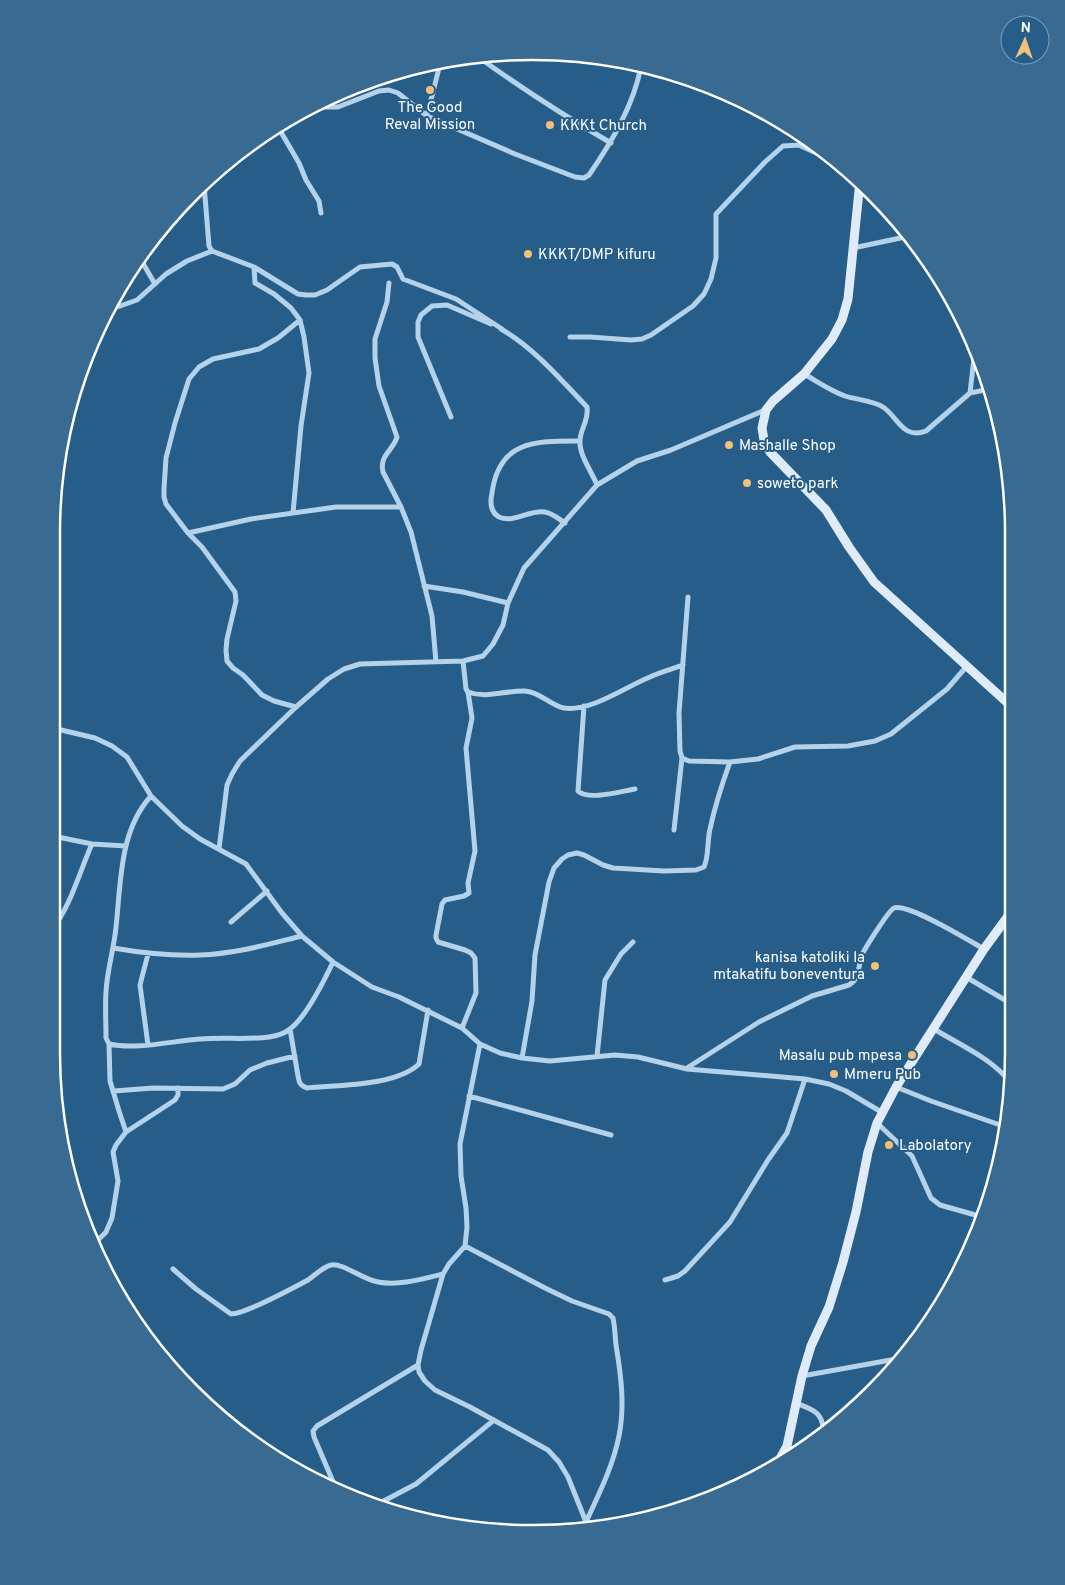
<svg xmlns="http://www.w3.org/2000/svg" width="1065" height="1585" font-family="Overpass,sans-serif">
  <rect width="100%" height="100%" fill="#275d89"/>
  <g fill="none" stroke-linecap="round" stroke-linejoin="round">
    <!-- street -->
    <path stroke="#b4d2e9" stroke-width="5" d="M 474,57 L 481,59 C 523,89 566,117 611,143
      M 316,103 L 325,107 L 338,107 L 379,91 L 389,90 L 398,93 L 427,116 L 515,154 L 575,177 L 584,178 L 589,175 C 611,143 634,105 641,66
      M 427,116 L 439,68 L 443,62
      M 278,127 L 299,163 L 306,180 L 319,201 L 321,213
      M 204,184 L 209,246 L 212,251 L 254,267 L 298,294 L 306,295 L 315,295 L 327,290 L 360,267 L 392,264 L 397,267 L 403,279 L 456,299 L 502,329
      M 853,248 L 910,236
      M 141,260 L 155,284
      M 254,267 L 255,283 L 274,294 L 291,308 L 300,320 L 304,337 L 309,373 L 301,426 L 293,513
      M 389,283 L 387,302 L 375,339 L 375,358 L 379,386 L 397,437 C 393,451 379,455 383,472 L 401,507 L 411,532 L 432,616 L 436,662
      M 109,308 L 120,306 L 137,300 L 166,274 L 187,261 L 212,251
      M 501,329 C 534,348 560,379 587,407 C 589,421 580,429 580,441 C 579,455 592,472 597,485
      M 570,337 L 590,337 L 631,340 L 642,339 L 651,335 L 693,306 L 704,294 L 711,279 L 716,258 L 716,214 L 765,162 L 783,146 L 799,145 L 829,159 L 856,177
      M 804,374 C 818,382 831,391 845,396 C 857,400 872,400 883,407 C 898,417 903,440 926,431 L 970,393 L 990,389
      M 970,393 L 975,349
      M 451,417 L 418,337 L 418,322 L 421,315 L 432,306 L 447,305 L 491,324
      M 565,523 C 559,519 552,513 545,512 C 530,509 514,524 499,517 C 490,512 490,502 492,493 C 499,440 536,441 579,441
      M 188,533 L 251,519 L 336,507 L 401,507
      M 424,586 L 463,592 L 508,603
      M 688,597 L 679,713 L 680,751 L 682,758 L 689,761 L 730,762 L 758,759 L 795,747 L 848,746 L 875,741 L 891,734 L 947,689 L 967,666
      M 463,661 L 466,689 L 468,692 C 487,699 506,690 525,691 C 540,692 550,705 564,708 C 591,712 625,687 650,677 C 660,672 672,669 683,665
      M 584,706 L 578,791 C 588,801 622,791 635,789
      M 296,707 L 274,701 L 262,695 L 243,675 L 233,668 L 227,661 L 226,650 L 227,639 L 236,601 L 235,592 L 202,547 L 188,533 L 166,504 L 164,497 L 164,489 L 166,458 L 175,423 L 189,379 L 199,367 L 213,359 L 259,349 L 278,338 L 300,320
      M 54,726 L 57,729 L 95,738 L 112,746 L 127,757 L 151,796 L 182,826 L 200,839 L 246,864 L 282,913 L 302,936 L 333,962 L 372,987 L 399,997 L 462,1028 L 480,1044 L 500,1053 L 522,1058 L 550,1061 L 615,1055 L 638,1057 L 687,1069 L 805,1079 L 829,1084 L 846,1091 L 883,1113
      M 151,796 C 119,831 121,883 116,927 C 114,949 107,970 106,992 C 105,1007 106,1023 106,1038 L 109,1044 C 137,1050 172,1041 200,1039 C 223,1037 246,1040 269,1037 C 276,1036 284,1034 290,1029 C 306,1017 324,981 333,962
      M 674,830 L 682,758
      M 53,836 L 92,844 L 126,846
      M 219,849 L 227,785 L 232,774 L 240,761 L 296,707 L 328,679 L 344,669 L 360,664 L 463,661 L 483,656 L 493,644 L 503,625 L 508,603 L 524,568 L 597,485 L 637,461 L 671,450 L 765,410
      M 231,922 L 267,891
      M 52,930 C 71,905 79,873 92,844
      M 113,948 C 142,953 171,956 200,955 C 235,954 269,944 302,936
      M 966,977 L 1010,1003
      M 462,1028 L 476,993 L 475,958 L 471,953 L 465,950 L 438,942 L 436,938 L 436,935 L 442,904 L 445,900 L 464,896 L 469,893 L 468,883 L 475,851 L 466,748 L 472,718 L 468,692
      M 290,1029 L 298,1076 C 299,1082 300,1086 307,1088 C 338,1085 396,1086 419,1064 L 428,1010
      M 934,1029 C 960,1045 991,1058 1010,1082
      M 109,1044 L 110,1081 L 119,1111 L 126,1132
      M 480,1044 L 460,1144 L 461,1176 L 466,1208 L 467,1227 L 465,1246 L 449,1264 L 443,1274 L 421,1350 L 418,1365 L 419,1372 L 425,1381 L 435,1390 L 470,1407 L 548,1450 L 559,1462 L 568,1477 L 586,1522 L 592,1527
      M 148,1045 L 140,985 L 148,954
      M 597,1056 L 605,980 L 621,954 L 633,942
      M 522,1058 L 532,1001 L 535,955 L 549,882 L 554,868 L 562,859 L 568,855 L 577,853 L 584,855 L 603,865 L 613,868 L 664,871 L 696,870 L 704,867 C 709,856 707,842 710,829 C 715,806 722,784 730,762
      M 687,1068 L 759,1022 L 812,996 L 849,985 C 860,979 858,965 862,955 C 865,948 889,910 894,908 C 908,903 968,940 984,949
      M 896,1087 L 931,1101 L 1006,1127
      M 114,1091 L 153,1088 L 223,1089 L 235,1084 L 250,1070 L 267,1063 L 295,1056
      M 469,1096 L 611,1135
      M 877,1123 L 912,1156 L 931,1198 L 940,1205 L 979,1216
      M 95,1243 L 106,1232 L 112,1218 L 118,1181 L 113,1152 L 116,1145 L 126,1132 L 175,1100 L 178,1095 L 178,1088
      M 465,1246 L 545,1288 L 572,1301 L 609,1314 L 613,1318 C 615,1327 615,1336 616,1345 C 621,1375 625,1406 619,1436 C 613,1466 599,1494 586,1522
      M 173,1269 L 196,1289 L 231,1314 C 244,1314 295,1287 308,1280 C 315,1275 323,1267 331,1265 C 344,1263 363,1280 378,1282 C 400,1286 422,1279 443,1274
      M 665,1280 L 678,1276 L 685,1271 L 730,1222 L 768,1160 L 787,1133 L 805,1079
      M 802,1376 L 902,1358
      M 796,1403 C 810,1409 822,1411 823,1428
      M 337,1491 L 314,1437 L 313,1431 L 317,1426 L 418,1365
      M 378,1504 L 416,1484 L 494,1420"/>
    <!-- secondary -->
    <path stroke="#dfecf8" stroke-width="9" d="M 860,181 L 848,299 L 842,320 L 832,339 L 804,374 L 773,401 L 766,410 L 762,428 L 764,440 L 770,452 L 826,510 L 849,547 L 874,582 L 1012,707
      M 775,1468 L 787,1446 L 802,1376 L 811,1346 L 829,1307 L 843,1262 L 856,1212 L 868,1152 L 877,1123 L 896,1087 L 984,949 L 1011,912"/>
  </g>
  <!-- markers -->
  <g fill="#f1c17a" stroke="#275d89" stroke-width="2">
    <circle cx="430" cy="90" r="5"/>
    <circle cx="550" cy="125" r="5"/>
    <circle cx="528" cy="254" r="5"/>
    <circle cx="729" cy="445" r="5"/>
    <circle cx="747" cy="483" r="5"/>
    <circle cx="875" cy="966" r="5"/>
    <circle cx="912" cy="1055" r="5"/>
    <circle cx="834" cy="1074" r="5"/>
    <circle cx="889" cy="1145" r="5"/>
  </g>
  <g text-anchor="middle" stroke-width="4" stroke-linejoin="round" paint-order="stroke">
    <!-- poi labels -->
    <g font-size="15" fill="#fff" stroke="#275d89" text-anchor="start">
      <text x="430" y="112" text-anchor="middle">The Good<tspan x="430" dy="17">Reval Mission</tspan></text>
      <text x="560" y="130">KKKt Church</text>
      <text x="538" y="259">KKKT/DMP kifuru</text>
      <text x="739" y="450">Mashalle Shop</text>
      <text x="757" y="488">soweto park</text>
      <text x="865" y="962" text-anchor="end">kanisa katoliki la<tspan x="865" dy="17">mtakatifu boneventura</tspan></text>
      <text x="902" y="1060" text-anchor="end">Masalu pub mpesa</text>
      <text x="844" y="1079">Mmeru Pub</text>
      <text x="899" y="1150">Labolatory</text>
    </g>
  </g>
  <!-- crop -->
  <path d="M0 0H1065V1585H0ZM532 60H533A472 472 0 0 1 1005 532V1053A472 472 0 0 1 533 1525H532A472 472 0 0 1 60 1053V532A472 472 0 0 1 532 60Z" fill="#386a92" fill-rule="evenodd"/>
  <path fill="none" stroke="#fff" stroke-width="2.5" d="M532 60H533A472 472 0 0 1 1005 532V1053A472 472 0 0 1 533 1525H532A472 472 0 0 1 60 1053V532A472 472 0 0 1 532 60Z"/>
  <!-- north arrow -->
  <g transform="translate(1025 40) rotate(3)"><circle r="24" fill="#275d89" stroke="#7d9eb8"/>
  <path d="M0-4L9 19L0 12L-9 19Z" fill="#f1c17a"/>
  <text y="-8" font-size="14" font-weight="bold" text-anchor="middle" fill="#ffffff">N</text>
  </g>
</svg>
